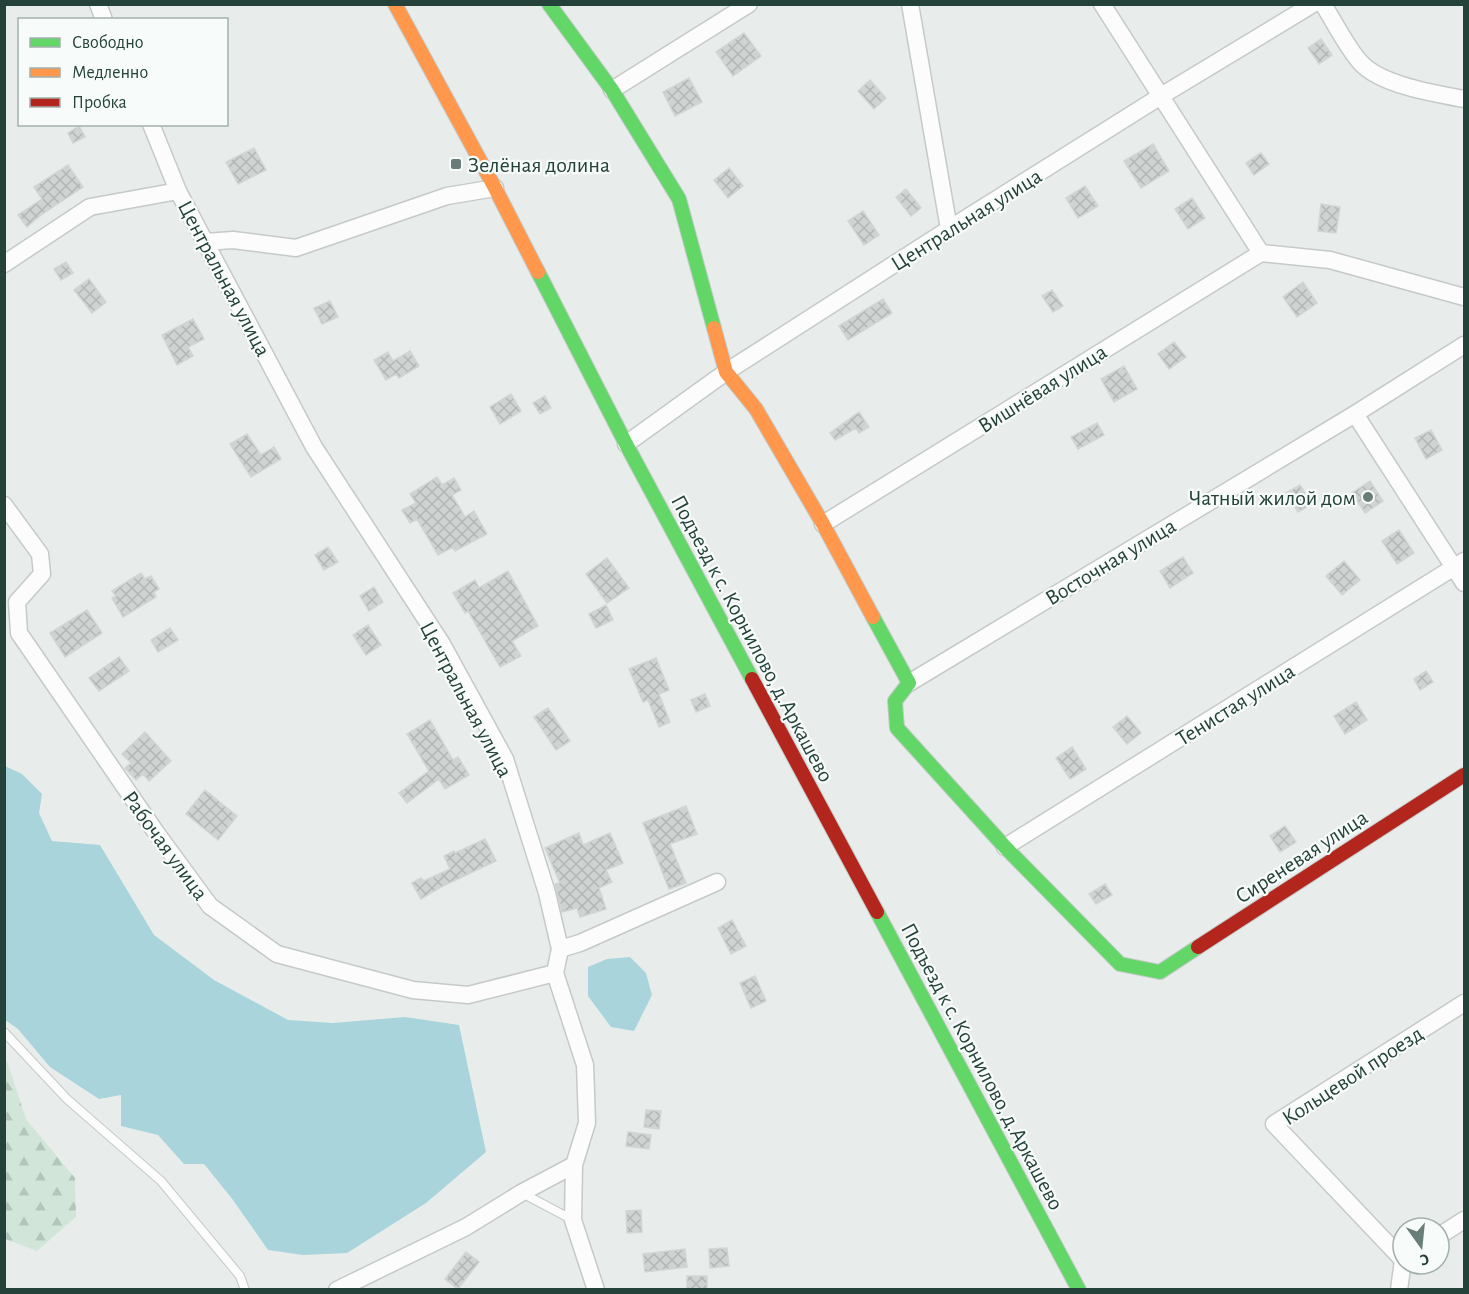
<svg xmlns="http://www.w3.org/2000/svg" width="1469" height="1294" font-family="'Alegreya Sans',sans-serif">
  <defs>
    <pattern id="forest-firs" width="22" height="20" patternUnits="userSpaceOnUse" patternTransform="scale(1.5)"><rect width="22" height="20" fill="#d1e6d8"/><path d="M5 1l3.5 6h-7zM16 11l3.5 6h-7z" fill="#b3c6ba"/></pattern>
    <pattern id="building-cross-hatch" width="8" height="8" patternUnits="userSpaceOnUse" patternTransform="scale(1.5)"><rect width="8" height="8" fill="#cfd4d2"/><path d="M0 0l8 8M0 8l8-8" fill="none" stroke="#b2b7b5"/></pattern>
  </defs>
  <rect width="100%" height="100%" fill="#e8edeb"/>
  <!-- forest -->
  <path fill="url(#forest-firs)" d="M 4,1060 L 7,1061 L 26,1119 L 75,1178 L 76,1217 L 37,1251 L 5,1239 Z"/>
  <!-- water -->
  <path fill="#a9d4db" d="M 5,766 L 22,774 L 42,794 L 39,813 L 52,841 L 100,845 L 154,935 L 214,980 L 288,1020 L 333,1023 L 405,1017 L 459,1025 L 486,1152 L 426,1203 L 347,1253 L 303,1255 L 268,1250 L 233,1200 L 204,1164 L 184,1164 L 158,1135 L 121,1126 L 121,1095 L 99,1099 L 50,1067 L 18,1029 L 5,1020 Z
    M 630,957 L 646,973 L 652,995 L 634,1031 L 611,1027 L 588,996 L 588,967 L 607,959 Z"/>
  <!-- building -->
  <path fill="url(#building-cross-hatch)" stroke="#d1d6d4" stroke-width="1.5" d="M 744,33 L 761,56 L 733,76 L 716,52 Z
    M 1321,39 L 1332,55 L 1319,64 L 1308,48 Z
    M 689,78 L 702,102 L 675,116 L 663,92 Z
    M 870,80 L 886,98 L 874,109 L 858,91 Z
    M 79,126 L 85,137 L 73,143 L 68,133 Z
    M 1153,144 L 1169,171 L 1141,188 L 1124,161 Z
    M 254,148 L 266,170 L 238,184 L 226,162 Z
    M 1261,153 L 1269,164 L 1254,175 L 1246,163 Z
    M 68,165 L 83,187 L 41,215 L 27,227 L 18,215 L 42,199 L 34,187 Z
    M 729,168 L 743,186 L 728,198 L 714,180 Z
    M 1085,186 L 1098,206 L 1078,218 L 1066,198 Z
    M 906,189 L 921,208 L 911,216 L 896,197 Z
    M 1192,198 L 1205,218 L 1188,229 L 1175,209 Z
    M 1321,204 L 1340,207 L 1336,233 L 1318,231 Z
    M 863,211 L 879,235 L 864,245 L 848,221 Z
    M 66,262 L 73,273 L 61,280 L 54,269 Z
    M 89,279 L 106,302 L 92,313 L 74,290 Z
    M 1303,282 L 1317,303 L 1297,317 L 1283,297 Z
    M 1052,290 L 1063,306 L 1053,312 L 1042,296 Z
    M 883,299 L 892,313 L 848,340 L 839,326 Z
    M 330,301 L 338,317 L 322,324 L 314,308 Z
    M 193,319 L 204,339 L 188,347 L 193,356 L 177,365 L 162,335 Z
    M 1174,342 L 1186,357 L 1169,369 L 1158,354 Z
    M 410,351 L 419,366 L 399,378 L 396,374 L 386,380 L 374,360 L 388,352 L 393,361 Z
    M 1124,366 L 1137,389 L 1114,402 L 1101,379 Z
    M 511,394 L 521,411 L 500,424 L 490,407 Z
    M 545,396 L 551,408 L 540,414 L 533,403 Z
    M 859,412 L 869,427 L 859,433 L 856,428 L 835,440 L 830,433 Z
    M 1097,423 L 1104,435 L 1078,449 L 1071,437 Z
    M 1431,430 L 1442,450 L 1426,459 L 1415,438 Z
    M 247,434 L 261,455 L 274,447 L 281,459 L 251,477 L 230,444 Z
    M 437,477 L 442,485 L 454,478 L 461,490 L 452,495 L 465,517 L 474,511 L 487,534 L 455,551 L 453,547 L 438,555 L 417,519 L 410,523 L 402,510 L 416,503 L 410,494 Z
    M 1370,481 L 1383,501 L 1365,513 L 1352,493 Z
    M 1300,485 L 1312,504 L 1298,512 L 1286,493 Z
    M 1399,530 L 1414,553 L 1397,564 L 1382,541 Z
    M 328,547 L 338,562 L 324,570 L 315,555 Z
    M 1183,557 L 1193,573 L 1170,588 L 1160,571 Z
    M 607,558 L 629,588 L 607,603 L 586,574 Z
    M 1344,561 L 1360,580 L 1342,595 L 1326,576 Z
    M 508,571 L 538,626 L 512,641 L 521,656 L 500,667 L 468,611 L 465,613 L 453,593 L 475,580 L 479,588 Z
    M 141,573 L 145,579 L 151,576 L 159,589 L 154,592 L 156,597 L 123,617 L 112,598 L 116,596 L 112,591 Z
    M 374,587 L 383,602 L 369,611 L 360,596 Z
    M 606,605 L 613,620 L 596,628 L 589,614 Z
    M 87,610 L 102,633 L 65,657 L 50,633 Z
    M 368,625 L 381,645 L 366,655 L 353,635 Z
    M 170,628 L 178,640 L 158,652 L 151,640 Z
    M 119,657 L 129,671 L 99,691 L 89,678 Z
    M 656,658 L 669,690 L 659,694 L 670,722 L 659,727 L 648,700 L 643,702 L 629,669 Z
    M 1426,671 L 1433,682 L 1420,690 L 1414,679 Z
    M 705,694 L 710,706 L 696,712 L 691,700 Z
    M 1356,702 L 1367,720 L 1345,734 L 1334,716 Z
    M 548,708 L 570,741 L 556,750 L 534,717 Z
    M 1127,716 L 1141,733 L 1127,744 L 1113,727 Z
    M 430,720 L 453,760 L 458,757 L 469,775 L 445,789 L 439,779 L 407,803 L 399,793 L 429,771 L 407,734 Z
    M 145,732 L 171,761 L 149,781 L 143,774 L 136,780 L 125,768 L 131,763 L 122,754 Z
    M 1072,747 L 1086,769 L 1070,779 L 1056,758 Z
    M 205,790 L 237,816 L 218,840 L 186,814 Z
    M 686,806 L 697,834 L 670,844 L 686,883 L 669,889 L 643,823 Z
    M 1285,826 L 1296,842 L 1280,852 L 1270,836 Z
    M 579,833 L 583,845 L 610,833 L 623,863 L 606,870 L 612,882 L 599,888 L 606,909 L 580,917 L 577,908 L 562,912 L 555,884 L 560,883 L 545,848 Z
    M 485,839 L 496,861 L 441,887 L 421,899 L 412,883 L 421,878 L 424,881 L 450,869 L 444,856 L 454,851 L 455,853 Z
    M 1105,884 L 1112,895 L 1096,904 L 1089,894 Z
    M 732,920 L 746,946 L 731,954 L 718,928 Z
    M 755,976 L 766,1001 L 751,1008 L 740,983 Z
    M 646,1110 L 661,1111 L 659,1129 L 644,1127 Z
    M 628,1132 L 651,1135 L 649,1149 L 626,1146 Z
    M 641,1210 L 642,1232 L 627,1233 L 626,1211 Z
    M 727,1248 L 729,1266 L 710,1268 L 709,1249 Z
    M 685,1249 L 687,1267 L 645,1272 L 643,1254 Z
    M 466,1252 L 479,1262 L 458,1289 L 445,1279 Z
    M 687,1276 L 707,1276 L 707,1290 L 687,1290 Z"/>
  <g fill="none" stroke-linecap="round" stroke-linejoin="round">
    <!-- lane casing -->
    <g stroke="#c5cac8" stroke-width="10">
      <path id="lane" d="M 4,1032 L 67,1099 L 161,1181 L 240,1276 L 245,1290
        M 522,1193 L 573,1220"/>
    </g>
    <!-- street casing -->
    <g stroke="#c5cac8" stroke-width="19">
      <path id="street" d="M 98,4 L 104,20
        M 910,4 L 949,229
        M 1102,4 L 1261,253 L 1330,260 L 1464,297
        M 1323,4 C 1333,20 1349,51 1361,63 C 1381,85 1436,94 1464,99
        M 612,90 L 749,4
        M 151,124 L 178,191 L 314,447 L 442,644 L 505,759 L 547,893 L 560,949 L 555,973 L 585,1065 L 587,1123 L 574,1165 L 573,1220 L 596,1290
        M 205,242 L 233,240 L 296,248 L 447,196 L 495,188
        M 4,264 L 90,207 L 178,191
        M 1355,414 L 1464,583
        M 626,444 L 726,372 L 949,229 L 1161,96 L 1313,4
        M 4,505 L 40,554 L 42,574 L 17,602 L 19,633 L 155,831 L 210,906 L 277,954 L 413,990 L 468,995 L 555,973
        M 823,524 L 1261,253
        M 909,683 L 1355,414 L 1464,345
        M 1005,847 L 1464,561
        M 560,949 L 580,943 L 717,882
        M 1439,1236 L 1464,1220
        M 1403,1260 L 1274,1124 L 1464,1003
        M 337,1290 L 466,1227 L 521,1193 L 574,1165
        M 1399,1290 L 1403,1260"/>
    </g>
    <!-- fast casing -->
    <g stroke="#c3cbc8" stroke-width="16">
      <path id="fast" d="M 549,4 L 612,90 L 679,199 L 714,328
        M 538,272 L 626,444 L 752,679
        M 873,617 L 909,683 L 895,701 L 897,728 L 1005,847 L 1120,964 L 1160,972 L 1198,947
        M 877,912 L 1079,1290"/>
    </g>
    <!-- slow casing -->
    <g stroke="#c3cbc8" stroke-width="16">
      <path id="slow" d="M 395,4 L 495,188 L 538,272
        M 714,328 L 726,372 L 756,409 L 823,524 L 873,617"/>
    </g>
    <!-- jam casing -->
    <g stroke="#c3cbc8" stroke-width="16">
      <path id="jam" d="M 752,679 L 877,912
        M 1198,947 L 1464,775"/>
    </g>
    <!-- lane -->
    <use href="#lane" stroke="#fcfcfc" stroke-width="8"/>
    <!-- street -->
    <use href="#street" stroke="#fcfcfc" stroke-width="16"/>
    <!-- fast -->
    <use href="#fast" stroke="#63d668" stroke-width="14"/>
    <!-- slow -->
    <use href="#slow" stroke="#ff974d" stroke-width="14"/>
    <!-- jam -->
    <use href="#jam" stroke="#b3261e" stroke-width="14"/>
  </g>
  <!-- markers -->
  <g fill="#697e78" stroke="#f7fbf9" stroke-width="2">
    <rect x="450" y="158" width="12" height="12" rx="3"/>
    <circle cx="1368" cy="497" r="6"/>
  </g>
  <g text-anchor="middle" stroke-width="4.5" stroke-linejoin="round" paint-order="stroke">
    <!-- poi labels -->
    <g font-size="22" fill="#24423a" stroke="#f7fbf9" text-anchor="start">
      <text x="468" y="172">Зелёная долина</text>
      <text x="1356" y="505" text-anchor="end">Чатный жилой дом</text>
    </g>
    <!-- street labels -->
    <g font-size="22" fill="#24423a" stroke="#f7fbf9">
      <text transform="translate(966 219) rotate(-32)" y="8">Центральная улица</text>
      <text transform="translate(225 278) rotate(62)" y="8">Центральная улица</text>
      <text transform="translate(1042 388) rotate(-32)" y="8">Вишнёвая улица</text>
      <text transform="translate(1110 561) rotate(-31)" y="8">Восточная улица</text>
      <text transform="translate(753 638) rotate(62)" y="8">Подъезд к с. Корнилово, д.Аркашево</text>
      <text transform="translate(467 699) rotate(62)" y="8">Центральная улица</text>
      <text transform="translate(1235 704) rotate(-32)" y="8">Тенистая улица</text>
      <text transform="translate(166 845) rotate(54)" y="8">Рабочая улица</text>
      <text transform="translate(1301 856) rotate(-33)" y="8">Сиреневая улица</text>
      <text transform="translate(983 1066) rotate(62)" y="8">Подъезд к с. Корнилово, д.Аркашево</text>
      <text transform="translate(1352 1075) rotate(-33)" y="8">Кольцевой проезд</text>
    </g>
  </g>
  <!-- border -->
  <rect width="1469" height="1294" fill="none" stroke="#24423a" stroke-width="12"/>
  <!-- legend -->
  <rect x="18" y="18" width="210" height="108" fill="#f7fbf9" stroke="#a3b1ad" stroke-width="1.5"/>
  <rect x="30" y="38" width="30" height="9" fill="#63d668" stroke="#a3b1ad" stroke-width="1.5"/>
  <text x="72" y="48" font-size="18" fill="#24423a">Свободно</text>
  <rect x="30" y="68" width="30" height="9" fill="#ff974d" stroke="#a3b1ad" stroke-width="1.5"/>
  <text x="72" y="78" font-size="18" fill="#24423a">Медленно</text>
  <rect x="30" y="98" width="30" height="9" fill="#b3261e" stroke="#a3b1ad" stroke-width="1.5"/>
  <text x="72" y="108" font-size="18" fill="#24423a">Пробка</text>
  <!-- north arrow -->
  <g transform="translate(1421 1246) rotate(165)"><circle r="28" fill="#f7fbf9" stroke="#a3b1ad" stroke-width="1.5"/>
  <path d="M0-4.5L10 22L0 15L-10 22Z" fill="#697e78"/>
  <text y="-9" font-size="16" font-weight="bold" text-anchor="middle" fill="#24423a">С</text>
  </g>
</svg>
